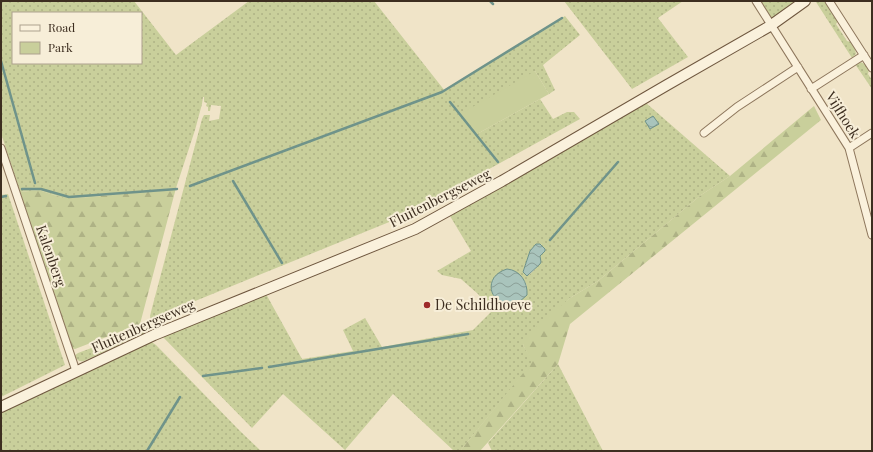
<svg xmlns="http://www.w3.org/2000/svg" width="873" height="452" font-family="'Playfair Display',serif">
  <defs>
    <pattern id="green-dots" width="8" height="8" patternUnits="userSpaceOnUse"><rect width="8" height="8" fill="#c9cf9b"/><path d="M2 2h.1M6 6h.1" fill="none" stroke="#aeb285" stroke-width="1.8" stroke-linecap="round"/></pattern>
    <pattern id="forest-firs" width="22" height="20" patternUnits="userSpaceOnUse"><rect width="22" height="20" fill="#c9cf9b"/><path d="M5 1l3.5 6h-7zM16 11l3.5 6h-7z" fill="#aeb285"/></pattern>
    <pattern id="water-waves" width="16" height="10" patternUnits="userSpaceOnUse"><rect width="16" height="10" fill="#a9c4bc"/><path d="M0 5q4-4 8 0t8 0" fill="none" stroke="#8ba098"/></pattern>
  </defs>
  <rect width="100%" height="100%" fill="#f0e4c8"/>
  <!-- green -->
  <path fill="url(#green-dots)" fill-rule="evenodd" d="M 1,1 L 134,1 L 176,55 L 249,1 L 374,1 L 445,91 L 565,16 L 580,35 L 543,65 L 555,90 L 549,94 L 535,71 L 477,134 L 540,99 L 553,119 L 567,112 L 574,112 L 580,119 L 404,216 L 151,319 L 150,316 L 152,308 L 202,119 L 204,115 L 210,115 L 209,121 L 219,119 L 221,106 L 211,105 L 210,111 L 208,111 L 208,107 L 206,106 L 207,103 L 204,102 L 204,97 L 203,97 L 202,104 L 195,130 L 176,188 L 92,197 L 63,198 L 39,190 L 20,192 L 1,133 ZM 13,13 L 141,13 L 141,63 L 13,63 Z
    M 564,1 L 683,1 L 658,18 L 688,57 L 632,89 Z
    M 760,1 L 799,1 L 774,18 L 771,18 Z
    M 817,1 L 825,1 L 838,21 L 836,24 L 847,41 L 851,42 L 855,49 L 856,54 L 852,58 L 816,2 Z
    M 860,62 L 865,64 L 869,70 L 868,74 L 872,80 L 872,89 L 855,64 Z
    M 646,103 L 730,176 L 701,195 L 598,281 L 570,298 L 523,345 L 533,362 L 460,451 L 454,451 L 393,394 L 345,450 L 283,394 L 252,428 L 161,335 L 266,294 L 302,359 L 353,351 L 343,330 L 365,318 L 382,347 L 473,330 L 492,311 L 478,294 L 461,279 L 442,275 L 437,271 L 471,251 L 450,216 ZM 541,244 L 545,251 L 540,256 C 541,264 535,270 529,275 L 523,272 C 528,257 528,254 541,244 ZM 507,269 C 517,270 524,278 527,286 L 518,303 C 509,305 500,303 494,297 Z
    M 8,194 L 65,365 L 1,397 L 1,195 Z
    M 145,328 L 145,333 L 84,361 C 79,362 77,360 74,356 L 78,353 Z
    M 150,341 L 156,345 L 240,431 L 261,451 L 1,451 L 1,413 Z
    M 558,364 L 603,451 L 492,451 L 488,443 Z"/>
  <!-- forest -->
  <path fill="url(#forest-firs)" d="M 814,106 L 821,120 L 570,324 L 558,364 L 480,451 L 460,451 L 532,362 L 523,345 L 530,332 L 570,298 L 598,281 L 701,195 L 730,176 Z
    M 176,188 L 140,324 L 75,349 L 71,348 L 20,192 L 39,190 L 63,198 L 92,197 Z"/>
  <!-- pitch -->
  <path fill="#c9cf9b" d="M 535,71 L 549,94 L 477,134 L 462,113 Z"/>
  <!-- water -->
  <path fill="url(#water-waves)" stroke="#6f938a" d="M 653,116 L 659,124 L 650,129 L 645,121 Z
    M 536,244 L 540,244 L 545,249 L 545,251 L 540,256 L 541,262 L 540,264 L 527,276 L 523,272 L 530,251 Z
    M 507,269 C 520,270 528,282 527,295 L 518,303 C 490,310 480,277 507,269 Z"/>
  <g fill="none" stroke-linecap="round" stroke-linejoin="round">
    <!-- stream -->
    <path stroke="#6f938a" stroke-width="2.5" d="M 490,1 L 493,4
      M 1,61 L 35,183
      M 450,102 L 498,162
      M 233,181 L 282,263
      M 190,186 L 442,92 L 562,18
      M 22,189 L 41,189 L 69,197 L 177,189
      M 1,197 L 6,196
      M 550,240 L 618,162
      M 269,367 L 468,334
      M 203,376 L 262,368
      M 147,451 L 180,397"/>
    <!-- street casing -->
    <g stroke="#8d765c" stroke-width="9">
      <path id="street" d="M 756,1 L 849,148 L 872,235
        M 829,1 L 872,68
        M 811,89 L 864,55
        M 704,133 L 737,107 L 798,67
        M 1,148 L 76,371
        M 849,148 L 872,133"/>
    </g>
    <!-- secondary casing -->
    <g stroke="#6f573f" stroke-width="12">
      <path id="secondary" d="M 1,407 L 154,335 L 415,229 L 502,181 L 667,85 L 770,26 L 805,1"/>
    </g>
    <!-- street -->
    <use href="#street" stroke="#faf1dc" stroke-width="7"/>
    <!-- secondary -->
    <use href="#secondary" stroke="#faf1dc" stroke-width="10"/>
  </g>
  <!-- markers -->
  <circle fill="#9e2a2b" stroke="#f7eed8" stroke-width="1.5" cx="427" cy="305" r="4"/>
  <g text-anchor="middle" stroke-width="4" stroke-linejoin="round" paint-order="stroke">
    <!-- street labels -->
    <g font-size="14" fill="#3d2e20" stroke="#f7eed8">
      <text transform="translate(843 115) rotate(58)" y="5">Vijfhoek</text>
      <text transform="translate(440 198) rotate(-27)" y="5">Fluitenbergseweg</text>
      <text transform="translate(51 256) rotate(71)" y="5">Kalenberg</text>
      <text transform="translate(143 326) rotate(-24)" y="5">Fluitenbergseweg</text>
    </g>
    <!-- poi labels -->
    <g font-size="14" fill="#3d2e20" stroke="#f7eed8" text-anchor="start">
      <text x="435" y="310">De Schildhoeve</text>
    </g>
  </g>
  <!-- border -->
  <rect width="873" height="452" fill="none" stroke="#3d2e20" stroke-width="4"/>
  <!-- legend -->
  <rect x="12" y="12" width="130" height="52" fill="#f7eed8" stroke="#ada18e"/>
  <rect x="20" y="25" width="20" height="6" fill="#faf1dc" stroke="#ada18e"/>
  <text x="48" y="32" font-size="12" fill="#3d2e20">Road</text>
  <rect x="20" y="42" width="20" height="12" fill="#c9cf9b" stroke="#ada18e"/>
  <text x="48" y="52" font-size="12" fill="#3d2e20">Park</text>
</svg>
